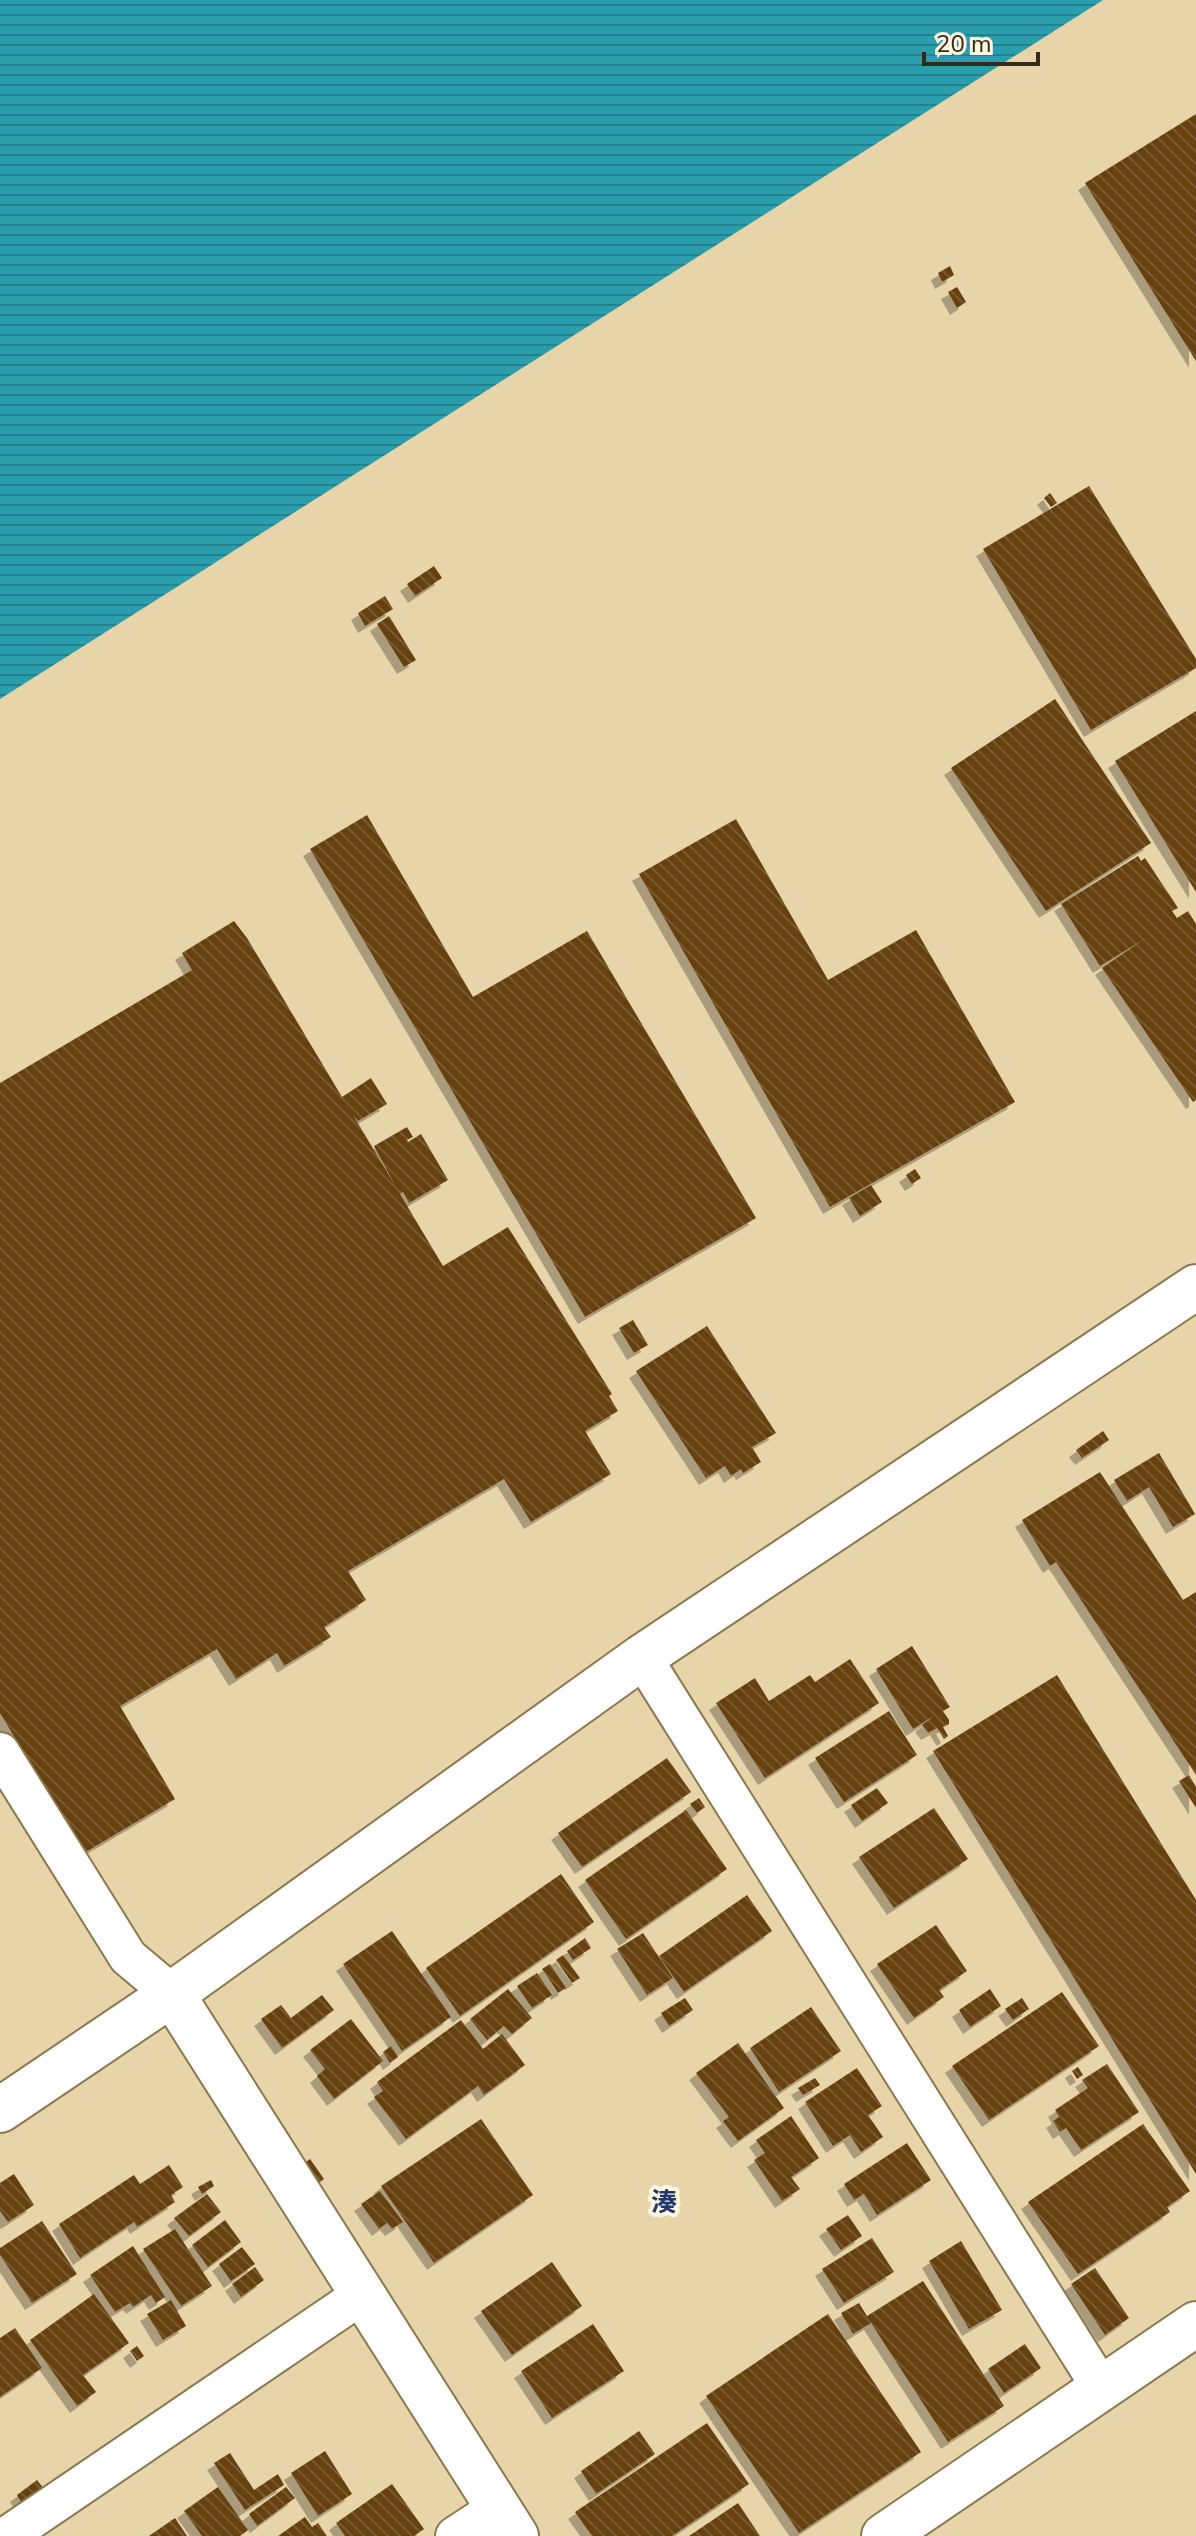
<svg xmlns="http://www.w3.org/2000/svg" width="1196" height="2536" font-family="'Nunito Sans','Noto Sans JP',sans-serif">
  <defs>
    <pattern id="water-rules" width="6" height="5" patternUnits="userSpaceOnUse" patternTransform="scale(2)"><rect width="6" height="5" fill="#2a9eac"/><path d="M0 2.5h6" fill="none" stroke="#25818b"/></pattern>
    <pattern id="building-back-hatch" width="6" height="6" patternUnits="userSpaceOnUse" patternTransform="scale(2)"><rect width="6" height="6" fill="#664111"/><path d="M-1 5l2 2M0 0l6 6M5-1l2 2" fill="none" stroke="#785a33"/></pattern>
    <filter id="shadow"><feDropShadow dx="-7" dy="7" stdDeviation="0" flood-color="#0004"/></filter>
  </defs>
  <rect width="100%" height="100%" fill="#e7d4a8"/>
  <!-- water -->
  <path fill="url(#water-rules)" d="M 0,0 L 1103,0 L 0,699 Z"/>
  <!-- building -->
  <path fill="url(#building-back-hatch)" filter="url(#shadow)" d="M 1196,114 L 1196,361 L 1085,183 Z
    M 950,266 L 954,275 L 942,282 L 938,273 Z
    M 957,287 L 966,302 L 957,308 L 948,292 Z
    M 1089,486 L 1196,659 L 1196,668 L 1091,730 L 983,549 Z
    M 1050,493 L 1057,503 L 1051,507 L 1044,498 Z
    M 434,566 L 442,578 L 415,596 L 407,584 Z
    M 385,596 L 393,609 L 365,626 L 358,613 Z
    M 389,616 L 416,660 L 404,667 L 377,624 Z
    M 1055,699 L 1151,843 L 1046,911 L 951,768 Z
    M 1196,711 L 1196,892 L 1115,761 Z
    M 367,815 L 473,997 L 587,931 L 756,1218 L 585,1317 L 310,849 Z
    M 736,819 L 828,980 L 916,930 L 1015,1102 L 830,1207 L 639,874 Z
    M 1138,856 L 1141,861 L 1145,858 L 1178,908 L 1172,911 L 1177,918 L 1188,911 L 1196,924 L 1196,1100 L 1193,1102 L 1102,968 L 1143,940 L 1100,966 L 1061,904 Z
    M 234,921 L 247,938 L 342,1097 L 371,1078 L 387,1104 L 358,1121 L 353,1115 L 396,1187 L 374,1146 L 407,1127 L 413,1137 L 407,1140 L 408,1142 L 421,1134 L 448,1180 L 409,1203 L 403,1192 L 400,1194 L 443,1266 L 508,1227 L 612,1394 L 609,1396 L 618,1411 L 585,1431 L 611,1474 L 531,1522 L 504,1479 L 348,1571 L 366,1600 L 324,1627 L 331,1637 L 284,1666 L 277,1653 L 236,1679 L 217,1649 L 120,1706 L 175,1799 L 84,1853 L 0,1713 L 0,1083 L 192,970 L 182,953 Z
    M 915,1169 L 921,1178 L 912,1184 L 906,1175 Z
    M 871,1185 L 882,1202 L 860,1216 L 849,1198 Z
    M 633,1320 L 648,1345 L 634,1353 L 619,1328 Z
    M 707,1326 L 776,1433 L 752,1447 L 761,1462 L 743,1473 L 741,1469 L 731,1476 L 725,1466 L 706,1478 L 636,1371 Z
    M 1103,1431 L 1109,1440 L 1082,1458 L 1076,1450 Z
    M 1159,1453 L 1195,1514 L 1173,1527 L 1149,1487 L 1127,1501 L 1114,1480 Z
    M 1100,1472 L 1183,1600 L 1196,1592 L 1196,1775 L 1056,1562 L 1050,1566 L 1022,1520 Z
    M 912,1646 L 950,1707 L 943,1711 L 949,1720 L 949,1724 L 943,1727 L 948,1736 L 944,1739 L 937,1728 L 928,1733 L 922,1725 L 934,1716 L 913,1729 L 876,1669 Z
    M 850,1659 L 879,1703 L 765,1778 L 716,1703 L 755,1678 L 769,1701 L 810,1675 L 815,1682 Z
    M 1057,1675 L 1196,1900 L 1196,2174 L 933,1751 Z
    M 889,1711 L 917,1755 L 844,1802 L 815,1758 Z
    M 667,1758 L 691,1792 L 582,1867 L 558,1833 Z
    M 1189,1775 L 1196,1787 L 1196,1808 L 1179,1781 Z
    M 877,1788 L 888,1803 L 862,1821 L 851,1805 Z
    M 699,1798 L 705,1807 L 697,1813 L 690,1804 Z
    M 934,1808 L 968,1859 L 894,1908 L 859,1857 Z
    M 686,1810 L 727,1869 L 626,1939 L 585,1880 Z
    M 561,1874 L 594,1922 L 460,2016 L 426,1968 Z
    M 747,1895 L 772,1931 L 684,1992 L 659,1956 Z
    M 936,1925 L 967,1971 L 939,1990 L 944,1997 L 914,2018 L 877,1964 Z
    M 392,1931 L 451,2017 L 402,2051 L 343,1964 Z
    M 643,1933 L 673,1978 L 647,1995 L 617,1949 Z
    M 585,1938 L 591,1948 L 573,1960 L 567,1951 Z
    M 563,1955 L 580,1978 L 572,1983 L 556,1960 Z
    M 550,1964 L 566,1988 L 558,1993 L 542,1969 Z
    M 537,1973 L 552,1995 L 532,2008 L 517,1986 Z
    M 508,1989 L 532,2018 L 512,2034 L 504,2026 L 487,2040 L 470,2019 Z
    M 990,1989 L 1001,2006 L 970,2027 L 959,2010 Z
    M 1062,1992 L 1099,2046 L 989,2120 L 952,2066 Z
    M 322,1995 L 334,2010 L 282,2048 L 261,2019 L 281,2005 L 291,2018 Z
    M 685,1998 L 693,2010 L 669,2026 L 661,2013 Z
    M 1022,1998 L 1029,2009 L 1013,2020 L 1005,2009 Z
    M 811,2007 L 841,2051 L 779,2092 L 750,2048 Z
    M 351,2019 L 383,2061 L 334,2099 L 317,2076 L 325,2069 L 310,2050 Z
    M 461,2020 L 483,2049 L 502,2034 L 525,2065 L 484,2095 L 478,2086 L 406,2139 L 374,2097 L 383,2091 L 377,2082 Z
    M 738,2043 L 784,2108 L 738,2141 L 723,2121 L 729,2117 L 696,2073 Z
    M 391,2046 L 398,2057 L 390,2063 L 383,2052 Z
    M 1107,2064 L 1139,2112 L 1081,2150 L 1066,2128 L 1060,2132 L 1053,2121 L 1059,2117 L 1055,2110 L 1088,2088 L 1082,2080 Z
    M 1078,2067 L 1083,2075 L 1077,2079 L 1072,2071 Z
    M 857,2068 L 882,2106 L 868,2115 L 883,2137 L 861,2152 L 850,2135 L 833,2146 L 805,2102 Z
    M 815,2078 L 820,2085 L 803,2095 L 798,2088 Z
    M 791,2116 L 819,2158 L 791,2177 L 800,2189 L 782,2201 L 754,2160 L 765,2153 L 756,2140 Z
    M 481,2119 L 533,2195 L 434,2263 L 381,2186 Z
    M 1143,2124 L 1190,2191 L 1167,2207 L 1170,2212 L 1078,2274 L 1028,2202 Z
    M 907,2143 L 931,2180 L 877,2215 L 864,2194 L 854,2200 L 844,2184 Z
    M 310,2159 L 324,2179 L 316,2185 L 302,2165 Z
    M 169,2165 L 183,2187 L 171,2195 L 175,2202 L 137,2227 L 134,2222 L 80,2258 L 59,2224 L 134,2175 L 140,2184 Z
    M 14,2174 L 34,2205 L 8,2222 L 0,2211 L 0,2183 Z
    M 211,2180 L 214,2186 L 202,2194 L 198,2187 Z
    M 380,2191 L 403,2222 L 392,2229 L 387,2223 L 379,2229 L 361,2204 Z
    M 207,2194 L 221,2212 L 189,2236 L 174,2218 Z
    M 848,2215 L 862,2236 L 841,2250 L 826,2229 Z
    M 225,2220 L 241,2242 L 208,2267 L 192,2245 Z
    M 42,2221 L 77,2274 L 32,2303 L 0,2255 L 0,2248 Z
    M 175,2229 L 212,2286 L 181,2306 L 143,2249 Z
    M 872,2238 L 894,2272 L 844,2303 L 822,2269 Z
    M 961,2241 L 1002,2310 L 969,2329 L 929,2261 Z
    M 133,2246 L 165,2297 L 156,2303 L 151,2295 L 133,2307 L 130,2303 L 115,2312 L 90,2275 Z
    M 242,2247 L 255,2264 L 231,2281 L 219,2264 Z
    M 552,2262 L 582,2306 L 512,2355 L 481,2311 Z
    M 255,2267 L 264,2280 L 241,2297 L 232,2284 Z
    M 1095,2268 L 1129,2318 L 1105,2335 L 1071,2284 Z
    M 923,2281 L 1004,2406 L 948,2442 L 871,2323 L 853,2334 L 841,2313 L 859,2303 L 867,2316 Z
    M 94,2294 L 129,2343 L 83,2375 L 96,2392 L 77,2406 L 30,2340 Z
    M 171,2300 L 186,2326 L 163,2340 L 147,2314 Z
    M 828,2314 L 921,2452 L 799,2533 L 706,2396 Z
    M 593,2324 L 624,2371 L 552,2418 L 521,2371 Z
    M 15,2328 L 42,2368 L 0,2397 L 0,2338 Z
    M 1025,2344 L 1041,2368 L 1004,2393 L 988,2369 Z
    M 137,2346 L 144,2356 L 137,2361 L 130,2351 Z
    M 707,2423 L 749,2484 L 672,2536 L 592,2536 L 575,2512 Z
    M 639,2431 L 655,2454 L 596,2494 L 581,2471 Z
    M 325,2451 L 352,2494 L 318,2516 L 291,2473 Z
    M 230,2453 L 254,2490 L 278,2474 L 284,2485 L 245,2510 L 214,2463 Z
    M 37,2480 L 44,2489 L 23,2505 L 17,2495 Z
    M 392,2484 L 424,2529 L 414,2536 L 345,2536 L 336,2523 Z
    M 218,2487 L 248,2530 L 240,2536 L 202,2536 L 184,2511 Z
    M 286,2487 L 295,2498 L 257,2526 L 249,2514 Z
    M 738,2503 L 760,2536 L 689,2536 Z
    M 305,2517 L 312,2527 L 318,2523 L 327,2536 L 278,2536 Z
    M 175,2518 L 187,2536 L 149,2536 Z"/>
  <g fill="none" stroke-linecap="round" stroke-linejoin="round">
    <!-- minor casing -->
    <g stroke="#8a7950" stroke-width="42">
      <path id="minor" d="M 642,1657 L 1102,2389
        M 0,1752 L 128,1957 L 172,1994
        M 7,2536 L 363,2294
        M 455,2536 L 498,2508"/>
    </g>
    <!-- tertiary casing -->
    <g stroke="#8a7950" stroke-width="48">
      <path id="tertiary" d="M 172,1994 L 516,2536
        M 0,2110 L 172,1994 L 642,1657 L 1196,1287
        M 884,2536 L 1196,2324"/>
    </g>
    <!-- minor -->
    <use href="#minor" stroke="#fff" stroke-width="38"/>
    <!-- tertiary -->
    <use href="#tertiary" stroke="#fff" stroke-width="44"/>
  </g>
  <g text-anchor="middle" stroke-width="8" stroke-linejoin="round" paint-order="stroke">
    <!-- quarter labels -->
    <g font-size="26" font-weight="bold" fill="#24366f" stroke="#fff6e0">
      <text x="664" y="2211">湊</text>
    </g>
  </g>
  <!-- scale -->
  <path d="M924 52v12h114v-12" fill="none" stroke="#332b1a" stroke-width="4"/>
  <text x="936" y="52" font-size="24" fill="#332b1a" stroke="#fff6e0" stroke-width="6" paint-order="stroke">20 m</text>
</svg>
